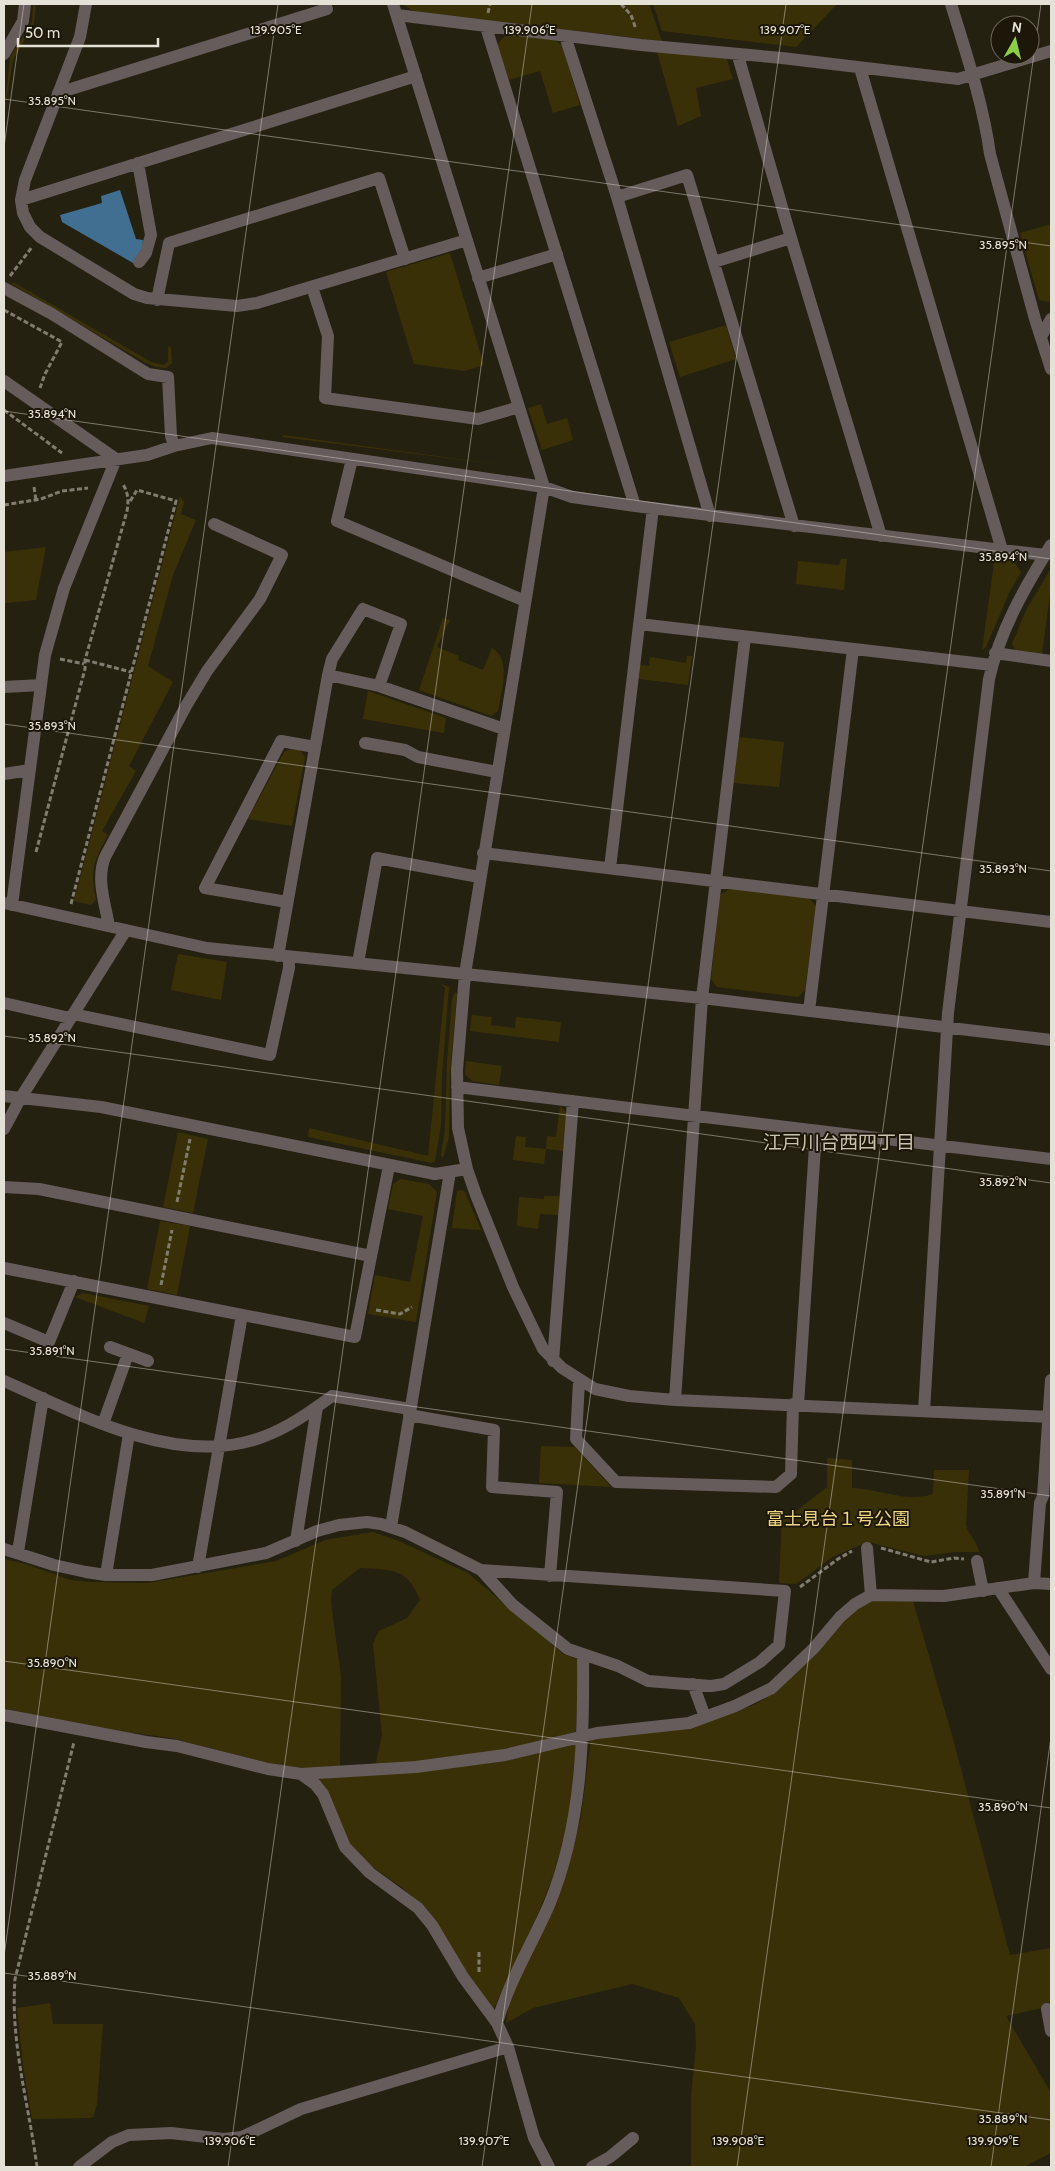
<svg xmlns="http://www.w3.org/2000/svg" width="1055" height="2171" font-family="Cabin,'Noto Sans JP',sans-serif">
  <rect width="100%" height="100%" fill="#252111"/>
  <!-- green -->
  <path fill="#3a3008" d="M 33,4 L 36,4 L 34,24 L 13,60 L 4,115 L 10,57 L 32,22 Z
    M 403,4 L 649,4 L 662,41 L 413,11 Z
    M 653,4 L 837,4 L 796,47 L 662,31 Z
    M 506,34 L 554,40 L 562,45 L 580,105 L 553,113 L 540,71 L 509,80 L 497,45 Z
    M 656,48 L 726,56 L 733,79 L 696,88 L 701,116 L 678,126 Z
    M 1051,224 L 1051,302 L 1039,300 L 1020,233 Z
    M 450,253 L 484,365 L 465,371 L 414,364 L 386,272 Z
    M 13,282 L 151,362 L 164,365 L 168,362 L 168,346 L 171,347 L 172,363 L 166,368 L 156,367 L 146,363 L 12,284 Z
    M 726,325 L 736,359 L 680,377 L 669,342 Z
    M 541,404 L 547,424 L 567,418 L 573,440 L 542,450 L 528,408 Z
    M 283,435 L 510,466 L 283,437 Z
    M 180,496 L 184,502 L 181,514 L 196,520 L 173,575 L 148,666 L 173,682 L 129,766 L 136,771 L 102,831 L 108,835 C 93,863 90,868 96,900 L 91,905 L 74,901 Z
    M 46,547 L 36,600 L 5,603 L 4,552 Z
    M 995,556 L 1011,558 L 1021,572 L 1009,593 L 986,647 L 982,650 Z
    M 841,559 L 847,559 L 844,590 L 796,584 L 798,561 L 839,565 Z
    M 1051,568 L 1051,587 L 1042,654 L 1016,650 L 1012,644 L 1026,610 Z
    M 443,618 L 450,620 L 437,647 L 459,656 L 458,660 L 483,670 L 492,648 C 512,659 501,693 498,711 L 491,716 L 419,690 Z
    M 687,656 L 692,656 L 688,685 L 639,679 L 640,665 L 649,666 L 650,657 L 686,663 Z
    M 368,691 L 446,718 L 444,733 L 363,719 Z
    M 739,737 L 784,742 L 779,787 L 734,783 Z
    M 291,749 L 300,750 L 305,757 L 292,826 L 248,819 L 284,752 Z
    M 731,888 L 808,897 L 816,906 L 805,990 L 798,997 L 717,987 L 711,979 L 720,895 Z
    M 178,954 L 227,962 L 221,1000 L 171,990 Z
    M 441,984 L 449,987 L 442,1075 L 441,1125 L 435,1161 L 432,1163 L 308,1137 L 309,1128 L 428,1156 L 445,988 Z
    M 455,992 L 457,994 L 450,1073 L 449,1137 L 443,1158 L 441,1155 L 445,1129 L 447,1062 L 452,999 Z
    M 472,1015 L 492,1017 L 491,1025 L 515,1028 L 516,1017 L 561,1022 L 559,1042 L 470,1031 Z
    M 466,1061 L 502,1066 L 499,1085 L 472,1081 L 465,1074 Z
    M 560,1106 L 567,1113 L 564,1151 L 546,1149 L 547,1136 L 556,1137 Z
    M 178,1132 L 208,1139 L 193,1213 L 163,1207 Z
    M 516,1136 L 526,1137 L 525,1147 L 546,1149 L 544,1164 L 513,1160 Z
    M 401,1179 L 429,1184 L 437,1192 L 416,1322 L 368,1314 L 375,1275 L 410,1282 L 423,1216 L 388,1209 L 393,1184 Z
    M 461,1190 L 465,1192 L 481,1230 L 452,1228 L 457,1191 Z
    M 544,1196 L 560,1196 L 559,1215 L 540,1214 L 538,1229 L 517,1226 L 519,1197 L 544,1199 Z
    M 160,1221 L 190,1226 L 177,1295 L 147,1289 Z
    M 83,1293 L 149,1306 L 144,1323 L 75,1297 Z
    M 541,1446 L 575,1447 L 611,1487 L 539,1483 Z
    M 827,1458 L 852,1460 L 852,1488 C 880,1489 906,1503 933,1494 L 934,1470 L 969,1470 L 966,1525 C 968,1535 977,1540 979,1552 L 955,1552 L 924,1556 L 868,1542 L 834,1556 L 796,1584 L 779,1583 L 782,1517 L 795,1512 L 827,1487 Z
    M 373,1532 L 399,1541 L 468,1573 L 563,1654 L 579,1660 L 576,1730 L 575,1732 L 523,1748 L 375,1767 L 382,1735 L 373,1644 L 379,1631 L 407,1618 L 420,1600 C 407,1567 392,1570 360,1568 L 332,1590 L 331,1602 L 341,1677 L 340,1767 L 316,1769 L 284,1767 L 171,1738 L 82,1726 L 4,1708 L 4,1559 L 25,1564 L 71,1580 L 90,1582 L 148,1583 L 276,1561 L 325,1540 Z
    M 868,1600 L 913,1601 L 952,1735 L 1010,1955 L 1051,1948 L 1051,2006 L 1006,2016 L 1051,2093 L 1051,2153 L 1024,2167 L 691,2167 L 691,2097 L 696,2047 L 695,2024 L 679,1998 L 632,1984 L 533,2008 L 506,2023 L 509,2004 L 573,1849 L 581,1817 L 591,1738 L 688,1729 L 756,1704 L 778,1691 L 840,1619 Z
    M 578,1741 C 574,1773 572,1807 564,1839 C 549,1899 519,1954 493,2010 L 471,1981 L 427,1909 L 401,1887 L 359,1857 L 348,1842 L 319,1782 L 320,1779 C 349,1775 378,1776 407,1772 Z
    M 50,2003 L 53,2024 L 103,2024 L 97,2104 L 93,2117 L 90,2118 L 32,2119 L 23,2065 L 17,2008 Z"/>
  <!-- water -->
  <path fill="#406f92" d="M 120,190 L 136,239 L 143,240 L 142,248 L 133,263 L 62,222 L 60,215 L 102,203 L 101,196 Z"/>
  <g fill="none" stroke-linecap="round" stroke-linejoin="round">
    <!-- path -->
    <path stroke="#807c6f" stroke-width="3" stroke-dasharray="5 2.5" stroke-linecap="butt" d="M 621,4 L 631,15 L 636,29
      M 488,13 L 490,4
      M 10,276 L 32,247
      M 4,310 L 62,342 L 45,374 L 40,388
      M 4,410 L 62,453
      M 34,487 L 36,500
      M 4,505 L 41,499 L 62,491 L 88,488
      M 60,659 L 84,664
      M 85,660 L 131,672
      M 36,852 L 85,669 L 85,660 L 127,511 C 129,501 128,491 122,483
      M 71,904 L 176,501 L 137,490 L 129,503
      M 177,1202 L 190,1139
      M 161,1285 L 172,1230
      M 376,1310 L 400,1314 L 412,1307
      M 881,1548 L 931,1562 L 954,1558 L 964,1559
      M 800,1587 L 838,1559 L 852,1551
      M 479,1952 L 479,1973
      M 37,2167 C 29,2105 10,2042 15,1979 L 74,1742"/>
    <!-- minor -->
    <path stroke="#665c5c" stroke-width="12" d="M 86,4 L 80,37 L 25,180 L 21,200 L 23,213 L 30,227 L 40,237 L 134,294 L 147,298 L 237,306 L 257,303 L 467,240
      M 393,4 L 544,487 L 465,974 L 457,1070 L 458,1128 L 467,1169 L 476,1195 L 513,1287 L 543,1349 L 562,1368 L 595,1389 L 629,1396 L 675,1400 L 1051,1417
      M 951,4 C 966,53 983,103 990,154 L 1035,319 L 1051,369
      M 397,15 L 641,45 L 782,58 L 958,79 L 1051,51
      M 486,27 L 635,506
      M 565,36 L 617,197 L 710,516
      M 4,54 L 23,21 L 25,4
      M 738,56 L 791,238 L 881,536
      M 860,68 L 1002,550
      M 58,93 L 327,9 L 325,4
      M 138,163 L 151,235 L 146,253 L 139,262
      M 617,197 L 687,175 L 794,526
      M 21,200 L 416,76
      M 714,262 L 791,238
      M 478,278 L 557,254
      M 312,287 L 328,336 L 325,398 L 478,419 L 519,407
      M 4,288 L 52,314 L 148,374 L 168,377 L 171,436 L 174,446
      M 157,300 L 169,243 L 379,178 L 405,259
      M 1042,335 L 1051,319
      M 4,381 L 116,459 L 64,588 L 45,655 L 12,905
      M 352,459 L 337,521 L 525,601
      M 4,476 L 147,455 L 174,446 L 212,438 L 544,487 L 572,497 L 635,506 L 1045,555
      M 639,624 L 992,665
      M 995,653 L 1051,661
      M 328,675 L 332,659 L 363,609 L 401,624 L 379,686
      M 4,687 L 41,685
      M 365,743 L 405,750 L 418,757 L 497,772
      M 4,774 L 30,770
      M 483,853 L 1051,922
      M 610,868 L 653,508
      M 287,902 L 205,888 L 281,741 L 315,747
      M 4,903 L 207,948 L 702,998 L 1051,1040
      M 109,926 C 105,903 96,879 105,857 L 186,706 L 207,671 L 260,599 L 282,555 L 214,524
      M 278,956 L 328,675 L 379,686 L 504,729
      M 358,963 L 377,858 L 479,877
      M 4,1003 L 70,1018
      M 809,1011 L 853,649
      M 73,1014 L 270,1055 L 289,968 L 289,957
      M 457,1087 L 1051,1159
      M 4,1096 L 101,1107 L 435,1174 L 467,1169
      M 4,1129 L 20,1099 L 126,930
      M 4,1187 L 39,1189 L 371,1256
      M 4,1268 L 355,1337 L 389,1166
      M 4,1323 L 49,1342 L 74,1281
      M 110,1347 L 148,1361
      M 553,1361 L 573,1101
      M 4,1381 C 75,1412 161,1460 242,1443 C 276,1436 305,1416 332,1396 L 410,1409
      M 579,1381 L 576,1439 L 616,1482 L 776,1487 L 791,1474 L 793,1404
      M 675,1400 L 702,998 L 745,637
      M 798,1405 L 816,1131
      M 924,1411 L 948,1013 L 989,679 C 1000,630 1025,587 1051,545
      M 409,1415 L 494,1430 L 492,1487 L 557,1492 L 550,1576
      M 103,1424 L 128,1354
      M 391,1527 L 450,1172
      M 296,1541 L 317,1407
      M 867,1548 L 871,1595
      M 4,1549 L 54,1565 L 86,1572 L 106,1575 L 152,1575 L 266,1553 L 317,1531 L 339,1525 L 367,1522 L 381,1524 L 405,1532 L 481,1570 L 785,1591 L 779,1645 L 760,1662 L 724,1684 L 711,1686 L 648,1681 L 618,1666 L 568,1649 L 513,1605 L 481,1570
      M 18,1552 L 43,1398
      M 977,1561 L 983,1591
      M 198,1567 L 242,1315
      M 106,1575 L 129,1434
      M 1034,1583 L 1040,1503 L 1043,1496 L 1051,1380
      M 998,1588 L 1051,1669
      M 693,1684 L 705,1717
      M 4,1715 L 146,1742 L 177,1746 L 268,1769 L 301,1774 L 315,1784 L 323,1794 L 345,1847 L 370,1873 L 418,1908 L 432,1925 L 463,1977 L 497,2023 L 508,2047 L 534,2138 L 549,2167
      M 301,1774 L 416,1767 L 505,1755 L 597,1733 L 689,1723 L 735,1706 L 772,1688 L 814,1648 L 840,1617 L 855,1604 L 871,1595 L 944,1596 L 1034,1583 L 1051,1584
      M 1047,2009 L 1051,2031
      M 497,2023 C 509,1981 532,1944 549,1905 C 582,1825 584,1739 583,1654
      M 79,2167 L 112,2142 L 129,2135 L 171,2133 L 224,2139 L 242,2137 L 301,2109 L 508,2047
      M 592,2167 L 610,2157 L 633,2138"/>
  </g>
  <!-- ticks -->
  <path fill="none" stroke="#e4e1d6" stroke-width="1" stroke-opacity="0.45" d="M 4,99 L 1051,246M 4,147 L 24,4M 4,411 L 1051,559M 4,724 L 1051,871M 4,1036 L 1051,1183M 4,1349 L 1051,1496M 4,1661 L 1051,1808M 4,1956 L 278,4M 4,1973 L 1051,2120M 228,2167 L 532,4M 482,2167 L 786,4M 737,2167 L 1041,4M 991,2167 L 1051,1737"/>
  <g text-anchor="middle" stroke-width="4" stroke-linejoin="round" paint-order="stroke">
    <!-- park labels -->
    <g font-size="18" fill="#ecd583" stroke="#1c1708">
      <text x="838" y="1525">富士見台１号公園</text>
    </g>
    <!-- neighbourhood labels -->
    <g font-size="19" fill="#c8c3af" stroke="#1c1708">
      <text x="839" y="1149">江戸川台西四丁目</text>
    </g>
  </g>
  <g font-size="12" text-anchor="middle" fill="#e4e1d6" stroke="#1c1708" stroke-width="4" stroke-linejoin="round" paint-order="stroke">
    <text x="276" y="34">139.905°E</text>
    <text x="530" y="34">139.906°E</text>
    <text x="785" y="34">139.907°E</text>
    <text x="52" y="105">35.895°N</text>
    <text x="1003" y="249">35.895°N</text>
    <text x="52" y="418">35.894°N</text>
    <text x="1003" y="561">35.894°N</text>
    <text x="52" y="730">35.893°N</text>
    <text x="1003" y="873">35.893°N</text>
    <text x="52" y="1042">35.892°N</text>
    <text x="1003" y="1186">35.892°N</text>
    <text x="52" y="1355">35.891°N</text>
    <text x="1003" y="1498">35.891°N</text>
    <text x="52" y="1667">35.890°N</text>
    <text x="1003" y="1811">35.890°N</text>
    <text x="52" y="1980">35.889°N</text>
    <text x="1003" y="2123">35.889°N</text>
    <text x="230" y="2145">139.906°E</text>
    <text x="484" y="2145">139.907°E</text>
    <text x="738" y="2145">139.908°E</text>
    <text x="993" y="2145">139.909°E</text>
  </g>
  <!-- border -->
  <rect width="1055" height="2171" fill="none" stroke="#e4e1d6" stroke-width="10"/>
  <!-- north arrow -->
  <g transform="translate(1015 40) rotate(8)"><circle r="24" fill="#1c1708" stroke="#6c685a"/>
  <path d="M0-4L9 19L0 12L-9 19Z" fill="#8cce45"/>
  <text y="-8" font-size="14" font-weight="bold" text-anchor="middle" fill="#e4e1d6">N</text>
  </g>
  <!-- scale -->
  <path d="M18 38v8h140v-8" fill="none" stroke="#e4e1d6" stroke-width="2.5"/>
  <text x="25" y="38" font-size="15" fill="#e4e1d6" stroke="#1c1708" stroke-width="4" paint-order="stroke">50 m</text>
</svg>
